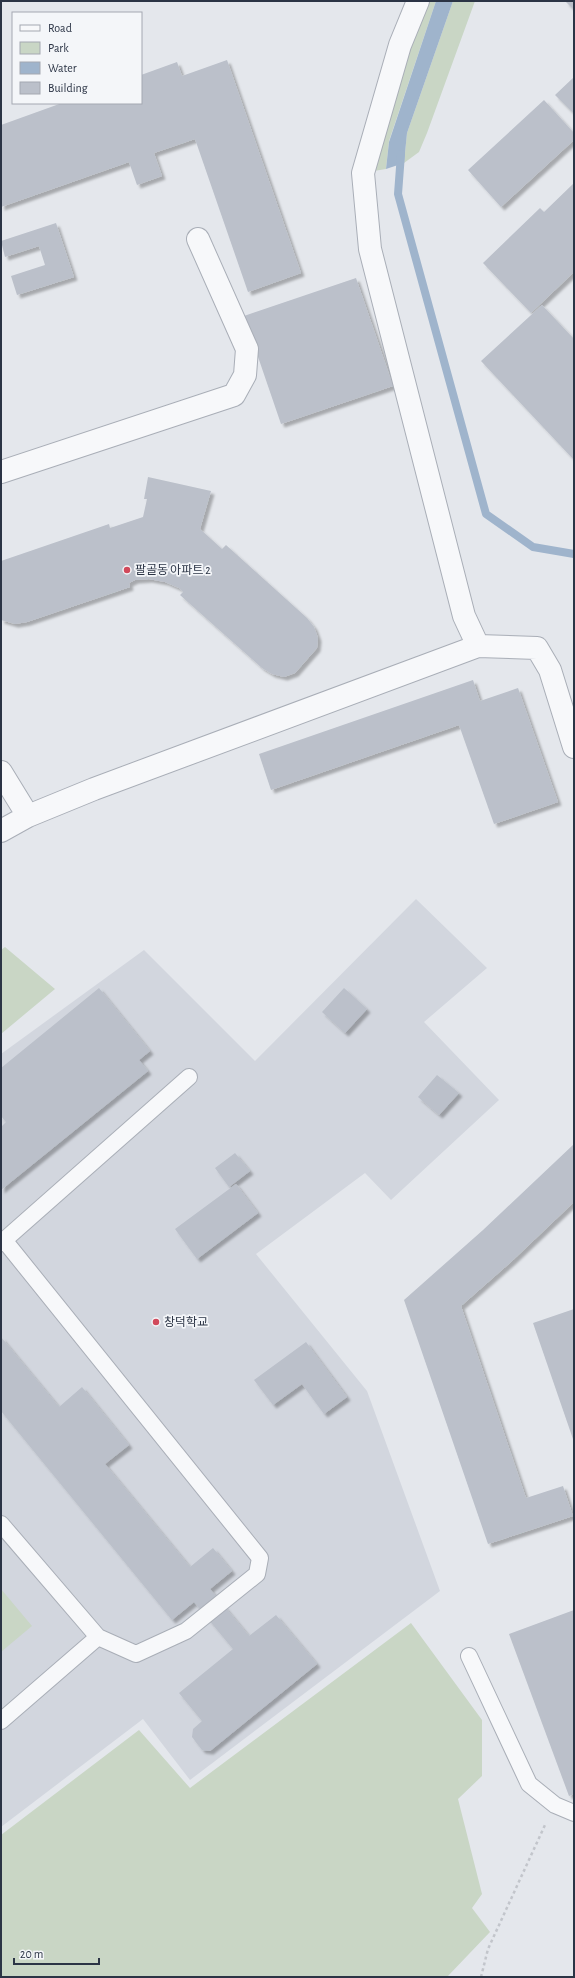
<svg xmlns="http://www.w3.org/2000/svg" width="575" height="1978" font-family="'Alegreya Sans','Noto Sans KR',sans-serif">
  <defs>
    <filter id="shadow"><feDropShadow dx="3.5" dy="3.5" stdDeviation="1" flood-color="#0004"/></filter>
  </defs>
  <rect width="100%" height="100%" fill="#e4e7ec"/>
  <!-- built -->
  <path fill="#d2d6de" d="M 416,899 L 487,968 L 424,1022 L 499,1100 L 391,1200 L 365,1173 L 256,1254 L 367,1391 L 440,1591 L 190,1780 L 143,1719 L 1,1827 L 1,1054 L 144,950 L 255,1061 Z"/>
  <!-- green -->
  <path fill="#c9d6c5" d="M 422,1 L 436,1 L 389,141 L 386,169 L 374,171 Z
    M 453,1 L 475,1 L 427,133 L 419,152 L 404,163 L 407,133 Z
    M 5,947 L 55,989 L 1,1034 L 1,950 Z
    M 1,1589 L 32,1626 L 1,1652 Z
    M 411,1623 L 482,1720 L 482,1776 L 458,1799 L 482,1894 L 472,1908 L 490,1932 L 447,1977 L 1,1977 L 1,1835 L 139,1730 L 190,1788 Z"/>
  <!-- water -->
  <path fill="#9fb4cc" d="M 436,1 L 453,1 L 407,133 L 404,163 L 386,169 L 389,142 Z"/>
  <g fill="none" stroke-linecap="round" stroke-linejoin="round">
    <!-- stream -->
    <path stroke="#9fb4cc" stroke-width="8" d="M 401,154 L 398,194 L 486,514 L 533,547 L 574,554"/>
  </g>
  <!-- building -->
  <path fill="#bbc0ca" filter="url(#shadow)" d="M 565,1 L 574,1 L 574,10 Z
    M 227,60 L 301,273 L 248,292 L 195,139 L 154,153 L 162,176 L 137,185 L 129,162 L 1,207 L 1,125 L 62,103 L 141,103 L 141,75 L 177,62 L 182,76 Z
    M 574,77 L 574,114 L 555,95 Z
    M 544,100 L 574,133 L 574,140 L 501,207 L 468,170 Z
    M 574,183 L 574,272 L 531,313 L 483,263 L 540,208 L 544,212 Z
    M 56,223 L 74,277 L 17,295 L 11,276 L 45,265 L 39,246 L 5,257 L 1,241 Z
    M 356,278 L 393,386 L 281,424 L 244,316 Z
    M 542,305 L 574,339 L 574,460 L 481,361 Z
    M 148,477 L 211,491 L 200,529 L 222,549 L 226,545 L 307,618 L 314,627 L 318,638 L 317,648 L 295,673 L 284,677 L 272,674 L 262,668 L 180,595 L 183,592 L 179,588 L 165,582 L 149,579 L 135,580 L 129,583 L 130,587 L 27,622 L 15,624 L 1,620 L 1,561 L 109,524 L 110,528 L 143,517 L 147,499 L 144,499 Z
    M 473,680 L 480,701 L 518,688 L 558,802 L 494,824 L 459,725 L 271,790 L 259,754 Z
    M 99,988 L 150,1051 L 139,1060 L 148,1071 L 1,1190 L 1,1127 L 6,1122 L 1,1116 L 1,1068 Z
    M 344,988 L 367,1009 L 345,1033 L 322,1012 Z
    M 437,1075 L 459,1093 L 439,1115 L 418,1097 Z
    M 574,1144 L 574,1202 L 512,1261 L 461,1306 L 526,1498 L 563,1486 L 573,1516 L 488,1544 L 404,1300 L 483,1230 Z
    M 235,1153 L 250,1171 L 229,1187 L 215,1168 Z
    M 236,1184 L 258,1213 L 197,1259 L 175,1229 Z
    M 574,1309 L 574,1442 L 533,1323 Z
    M 1,1337 L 59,1407 L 82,1387 L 129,1445 L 105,1464 L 190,1567 L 213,1548 L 232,1571 L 210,1589 L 249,1636 L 276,1615 L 317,1664 L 210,1751 L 202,1750 L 192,1737 L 193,1729 L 202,1721 L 179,1693 L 233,1649 L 194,1602 L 172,1620 L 1,1411 Z
    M 306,1342 L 347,1397 L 324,1414 L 302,1384 L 273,1405 L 254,1380 Z
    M 574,1610 L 574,1794 L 569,1796 L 509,1634 Z"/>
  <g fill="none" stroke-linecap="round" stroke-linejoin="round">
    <!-- service casing -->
    <g stroke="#a9aeb7" stroke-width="18">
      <path id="service" d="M 1,1243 L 189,1077
        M 1,1524 L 98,1637 L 136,1654 L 186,1631 L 257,1574 L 260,1558 L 4,1240
        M 469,1656 L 529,1784 L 555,1805 L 574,1813
        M 1,1721 L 98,1637"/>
    </g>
    <!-- minor casing -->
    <g stroke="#a9aeb7" stroke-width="24">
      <path id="minor" d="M 418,1 L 400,45 L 363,173 L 370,249 L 464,616 L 478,646
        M 1,472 L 234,395 L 245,375 L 247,349 L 198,239
        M 1,772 L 28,816
        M 1,831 L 28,816 L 94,789 L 478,646 L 537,648 L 550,670 L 574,747"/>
    </g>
    <!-- path -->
    <path stroke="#c2c5cb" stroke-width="2.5" stroke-dasharray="3 3" stroke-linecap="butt" d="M 481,1977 L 488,1949 L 545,1825"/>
    <!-- service -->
    <use href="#service" stroke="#f7f8fa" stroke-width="16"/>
    <!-- minor -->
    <use href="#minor" stroke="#f7f8fa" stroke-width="22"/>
  </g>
  <!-- markers -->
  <g fill="#d1495b" stroke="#f4f6f9" stroke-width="1.5">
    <circle cx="127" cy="570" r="4"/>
    <circle cx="156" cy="1322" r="4"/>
  </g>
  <g text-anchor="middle" stroke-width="3.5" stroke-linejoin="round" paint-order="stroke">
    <!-- poi labels -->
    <g font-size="12" fill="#2b3445" stroke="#f4f6f9" text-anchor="start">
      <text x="135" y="574">팔골동 아파트 2</text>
      <text x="164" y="1326">창덕학교</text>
    </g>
  </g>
  <!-- border -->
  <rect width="575" height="1978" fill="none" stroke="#2b3445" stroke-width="4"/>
  <!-- legend -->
  <rect x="12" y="12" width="130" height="92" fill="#f4f6f9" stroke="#a4a8b1"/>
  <rect x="20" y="25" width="20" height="6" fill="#f7f8fa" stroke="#a4a8b1"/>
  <text x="48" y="32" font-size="12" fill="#2b3445">Road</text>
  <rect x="20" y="42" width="20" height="12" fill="#c9d6c5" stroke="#a4a8b1"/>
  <text x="48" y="52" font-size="12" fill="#2b3445">Park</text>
  <rect x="20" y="62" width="20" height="12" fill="#9fb4cc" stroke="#a4a8b1"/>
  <text x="48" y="72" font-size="12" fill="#2b3445">Water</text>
  <rect x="20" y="82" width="20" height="12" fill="#bbc0ca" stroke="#a4a8b1"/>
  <text x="48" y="92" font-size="12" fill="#2b3445">Building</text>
  <!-- scale -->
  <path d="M14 1958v6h85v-6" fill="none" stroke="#2b3445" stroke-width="2"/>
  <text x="20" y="1958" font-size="12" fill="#2b3445" stroke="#f4f6f9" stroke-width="3" paint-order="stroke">20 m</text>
</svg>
